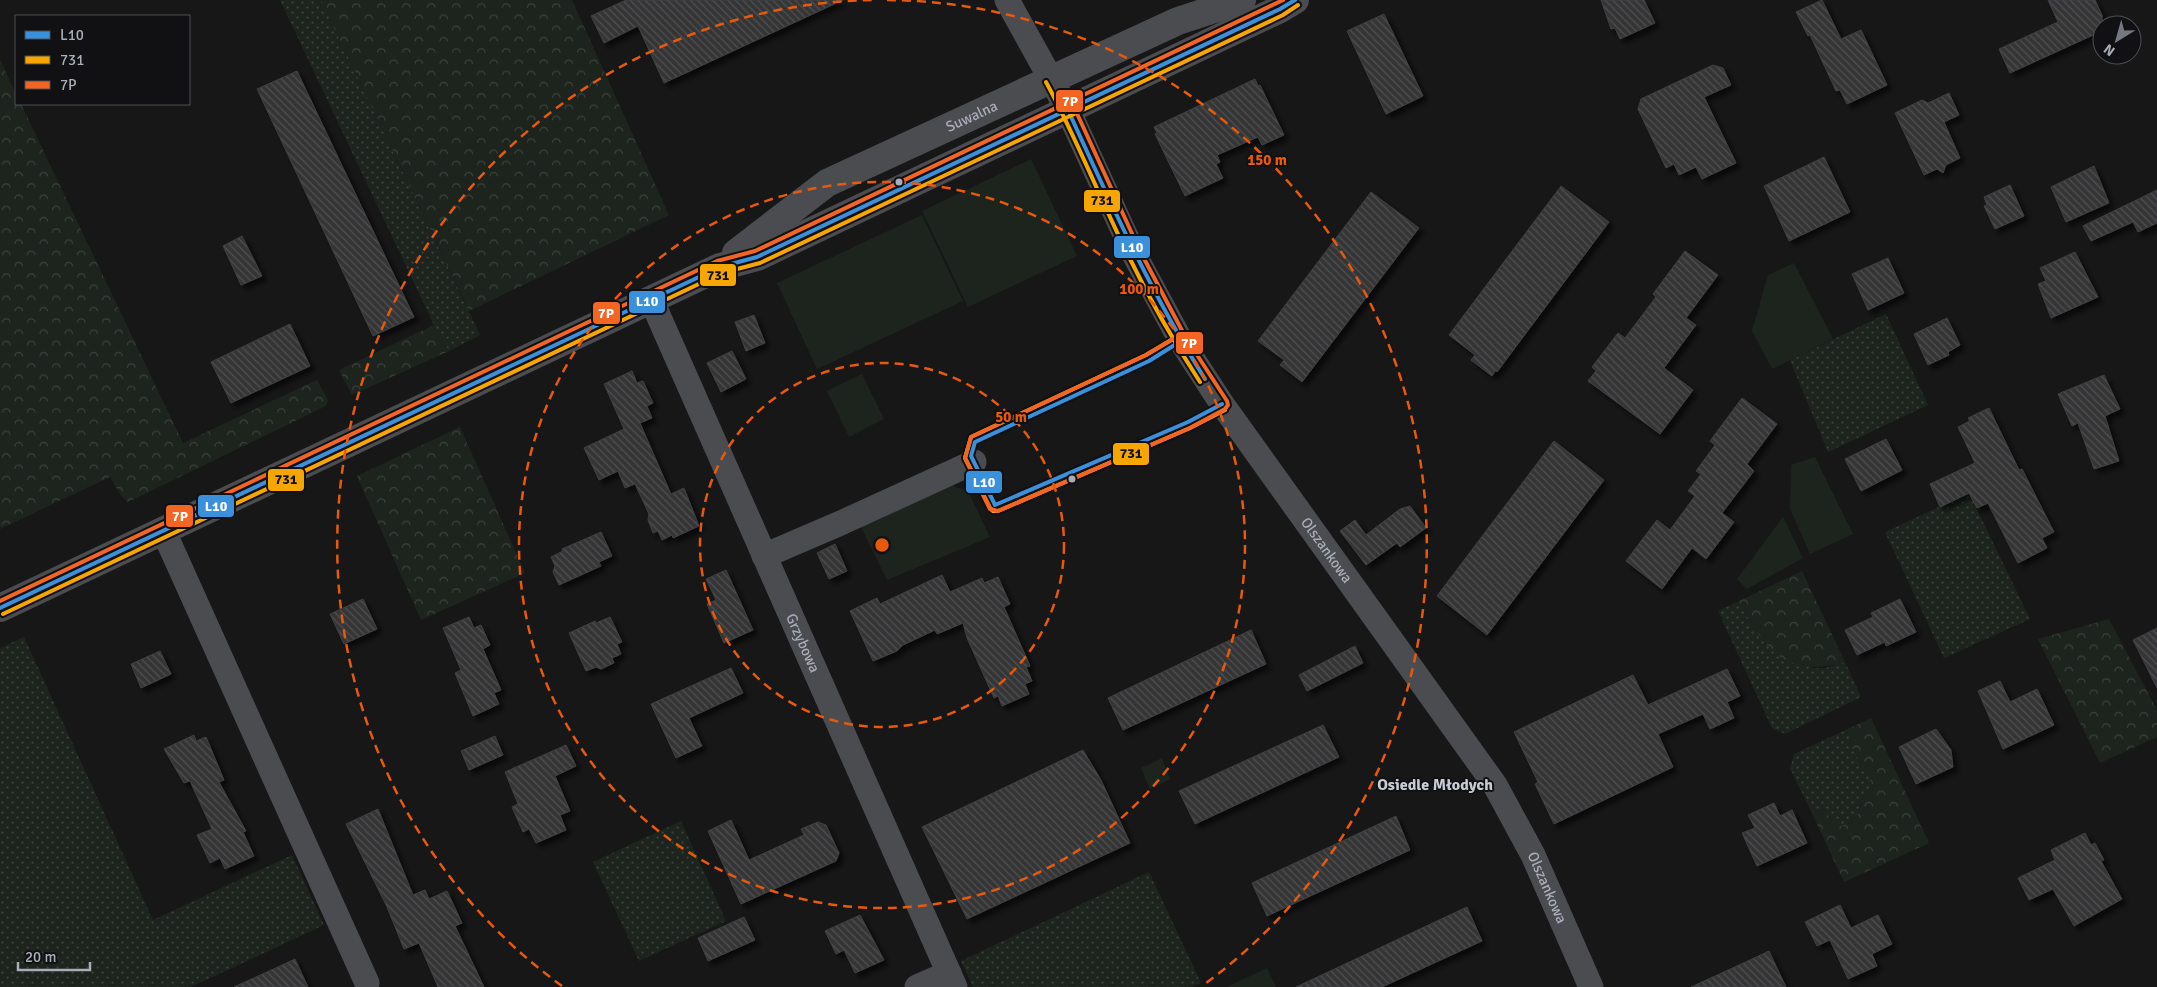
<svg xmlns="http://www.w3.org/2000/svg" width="2157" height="987" font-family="Signika,sans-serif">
  <defs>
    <pattern id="grass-dots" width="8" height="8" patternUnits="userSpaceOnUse" patternTransform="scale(1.25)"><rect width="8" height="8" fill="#1d241e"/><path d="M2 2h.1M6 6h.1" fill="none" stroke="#3b413d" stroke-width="1.8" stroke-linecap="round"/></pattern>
    <pattern id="forest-crowns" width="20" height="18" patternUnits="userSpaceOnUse" patternTransform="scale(1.25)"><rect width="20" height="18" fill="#1d241e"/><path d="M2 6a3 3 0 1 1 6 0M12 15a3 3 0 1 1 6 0" fill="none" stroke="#3b413d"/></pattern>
    <pattern id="building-back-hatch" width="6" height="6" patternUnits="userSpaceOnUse" patternTransform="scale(1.25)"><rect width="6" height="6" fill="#353536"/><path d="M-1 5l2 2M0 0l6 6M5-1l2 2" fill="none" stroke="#4f5051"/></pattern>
    <filter id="shadow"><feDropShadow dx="4.5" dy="4.5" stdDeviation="2.5" flood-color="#0009"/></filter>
  </defs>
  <rect width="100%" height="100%" fill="#171717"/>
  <!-- grass -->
  <path fill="url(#grass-dots)" d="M 280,0 L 321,0 L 480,335 L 449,351 L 434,325 Z
    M 1886,314 L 1928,405 L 1828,452 L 1790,360 Z
    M 1969,493 L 2030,619 L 1944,658 L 1885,532 Z
    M 1739,601 L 1749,620 L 1812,668 L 1825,668 L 1845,662 L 1861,697 L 1785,734 L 1772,728 L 1718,611 Z
    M 24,637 L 153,920 L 292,855 L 324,925 L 191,987 L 0,987 L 0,648 Z
    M 1852,727 C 1846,751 1868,765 1872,787 L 1862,800 L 1860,812 L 1850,823 L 1838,827 C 1826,816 1828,807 1810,809 L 1790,768 L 1794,754 Z
    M 681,821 L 726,921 L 639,961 L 593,862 Z
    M 1149,872 L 1201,983 L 1191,987 L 973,987 L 961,961 Z"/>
  <!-- forest -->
  <path fill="url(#forest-crowns)" d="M 321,0 L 572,0 L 669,215 L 469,311 Z
    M 0,60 L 16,94 L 16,104 L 21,104 L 183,443 L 317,380 L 328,400 L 326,406 L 128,502 L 122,497 L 110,477 L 0,529 Z
    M 434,325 L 449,351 L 352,395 L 339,370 Z
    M 460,427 L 525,573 L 421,620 L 357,476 Z
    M 1802,571 L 1845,662 C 1785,680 1764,648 1739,601 Z
    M 2109,619 L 2157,710 L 2157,737 L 2100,763 L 2038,639 Z
    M 1871,718 L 1929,843 L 1844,882 L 1810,809 C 1828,807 1826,816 1838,827 L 1850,823 L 1860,812 L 1862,800 L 1872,787 C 1867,763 1845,755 1852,727 Z"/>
  <!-- park -->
  <path fill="#1d241e" d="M 1031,159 L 1077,256 L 968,307 L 922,211 Z
    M 922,215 L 963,301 L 817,369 L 777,283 Z
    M 1794,263 L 1833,339 L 1772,369 L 1752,331 L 1768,275 Z
    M 862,374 L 884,419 L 849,437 L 827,391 Z
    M 1815,457 L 1853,534 L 1810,554 L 1790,509 L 1791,465 Z
    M 951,485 L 968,491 L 990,537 L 887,580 L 860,525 Z
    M 1783,517 L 1803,558 L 1747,589 L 1737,579 Z
    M 1162,758 L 1170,779 L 1150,789 L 1141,768 Z
    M 1267,968 L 1276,987 L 1227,987 Z"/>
  <!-- building -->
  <path fill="url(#building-back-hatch)" stroke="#3f4043" filter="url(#shadow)" d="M 626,0 L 843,0 L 664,83 L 638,26 L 604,43 L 591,16 Z
    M 1601,0 L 1644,0 L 1655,23 L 1620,39 L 1615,28 L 1611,29 Z
    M 1822,0 L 1841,39 L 1861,30 L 1887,85 L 1847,104 L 1840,90 L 1836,91 L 1810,35 L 1808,36 L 1796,12 Z
    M 2048,0 L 2095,0 L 2102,15 L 2102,31 L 2010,73 L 1999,49 L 2058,22 Z
    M 1384,14 L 1423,96 L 1386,114 L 1347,31 Z
    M 1713,65 L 1723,68 L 1731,85 L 1704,97 L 1736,163 L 1702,179 L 1696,167 L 1679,175 L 1674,164 L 1666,168 L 1638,109 L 1641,99 Z
    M 297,71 L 414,317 L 373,336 L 257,89 Z
    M 1255,79 L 1258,86 L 1260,85 L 1284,135 L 1262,145 L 1258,137 L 1217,155 L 1220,162 L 1216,164 L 1223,178 L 1185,196 L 1155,134 L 1157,133 L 1154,127 Z
    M 1949,93 L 1959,115 L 1944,122 L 1960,158 L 1946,165 L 1943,173 L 1937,169 L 1924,175 L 1895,113 L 1922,100 L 1928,103 Z
    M 1824,157 L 1850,212 L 1789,241 L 1764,186 Z
    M 2094,166 L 2109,203 L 2066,222 L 2051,187 Z
    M 2010,185 L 2024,216 L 1995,229 L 1984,206 L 1987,205 L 1984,197 Z
    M 1561,186 L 1609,222 L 1497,372 L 1496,370 L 1492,376 L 1471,360 L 1475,355 L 1449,335 Z
    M 2157,190 L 2157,223 L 2138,232 L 2133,222 L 2091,241 L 2083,226 Z
    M 1371,192 L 1419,228 L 1302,382 L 1280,365 L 1284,360 L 1258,341 Z
    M 242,236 L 262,276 L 241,285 L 223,246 Z
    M 1685,251 L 1718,275 L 1686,318 L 1696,325 L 1664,368 L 1693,390 L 1660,434 L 1588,381 L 1596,371 L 1592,367 L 1618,333 L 1625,338 L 1656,297 L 1653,294 Z
    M 2075,252 L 2098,297 L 2051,318 L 2038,284 L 2046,281 L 2040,268 Z
    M 1888,258 L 1904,293 L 1868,310 L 1852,274 Z
    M 754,315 L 765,343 L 746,351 L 735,322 Z
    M 1947,318 L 1960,345 L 1948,352 L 1949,355 L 1928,365 L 1914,334 Z
    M 290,324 L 310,366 L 231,403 L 211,362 Z
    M 732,351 L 746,379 L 721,392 L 707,363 Z
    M 632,371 L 637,383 L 643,381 L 653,403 L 647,406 L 652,418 L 640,423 L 670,492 L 671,494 L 684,488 L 699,526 L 673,538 L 672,535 L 662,540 L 658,531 L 653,533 L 648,520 L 649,514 L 635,484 L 625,488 L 618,471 L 599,480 L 584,448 L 624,429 L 604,384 Z
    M 2104,375 L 2120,409 L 2105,416 L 2119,461 L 2094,469 L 2078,423 L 2072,426 L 2058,394 Z
    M 1742,398 L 1777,424 L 1747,464 L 1754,471 L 1722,513 L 1734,522 L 1706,559 L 1692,548 L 1662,589 L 1626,561 L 1657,520 L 1670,530 L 1695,496 L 1688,491 L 1701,474 L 1696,471 L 1715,445 L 1710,441 Z
    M 1989,408 L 2019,470 L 2022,469 L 2054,532 L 2042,538 L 2047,548 L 2018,563 L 1988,503 L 1977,508 L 1969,493 L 1940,507 L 1930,484 L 1975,463 L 1958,427 L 1970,421 L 1968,418 Z
    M 1886,439 L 1902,470 L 1861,491 L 1845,459 Z
    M 1554,441 L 1604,480 L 1487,635 L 1437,596 Z
    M 1410,506 L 1426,528 L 1400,547 L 1397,543 L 1366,565 L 1340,531 L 1355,520 L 1366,535 L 1400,509 Z
    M 601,532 L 612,556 L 599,562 L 601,566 L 559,585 L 553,572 L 555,566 L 551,557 L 563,551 L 562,549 Z
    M 835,544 L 847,571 L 829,579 L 817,553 Z
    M 726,570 L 753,630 L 724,643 L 707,604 L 716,600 L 706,579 Z
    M 942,575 L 950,592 L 982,578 L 984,583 L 998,577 L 1010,604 L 1004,607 L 1030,666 L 1026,667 L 1032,681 L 1025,684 L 1029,694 L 1002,706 L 998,696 L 994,698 L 967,638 L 963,623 L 937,634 L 935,630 L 903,645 L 897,651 L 873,661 L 850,611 L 877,598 L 880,604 Z
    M 363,599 L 377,629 L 344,644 L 330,614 Z
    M 1900,599 L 1916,632 L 1886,646 L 1885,642 L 1857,655 L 1845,630 L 1873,617 L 1871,613 Z
    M 469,617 L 474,628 L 481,625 L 490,645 L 483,649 L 501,690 L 494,693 L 499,704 L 473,716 L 455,673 L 461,670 L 443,628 Z
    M 610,617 L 622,642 L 617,644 L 621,654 L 612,658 L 614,663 L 601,669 L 596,667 L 586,671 L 569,633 L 595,621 L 596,623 Z
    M 2157,628 L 2157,688 L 2133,640 Z
    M 1251,630 L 1266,664 L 1123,730 L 1108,698 Z
    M 1355,646 L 1363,663 L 1307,691 L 1299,675 Z
    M 160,651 L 171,674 L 141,688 L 131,664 Z
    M 731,668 L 743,693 L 689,718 L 702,746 L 676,758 L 651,704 Z
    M 1727,669 L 1740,696 L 1727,702 L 1734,718 L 1710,729 L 1703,714 L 1658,734 L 1673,767 L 1554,824 L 1535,784 L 1538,782 L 1514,732 L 1633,675 L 1648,705 Z
    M 2000,681 L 2010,702 L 2037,689 L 2054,725 L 2003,749 L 1978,691 Z
    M 1323,725 L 1339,757 L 1195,824 L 1179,791 Z
    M 1936,729 L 1951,750 L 1953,767 L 1916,784 L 1899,747 Z
    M 194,735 L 196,741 L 206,737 L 224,780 L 219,782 L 246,831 L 243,832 L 254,856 L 225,869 L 220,858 L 210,863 L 197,835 L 212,829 L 190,781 L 184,783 L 164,749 Z
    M 495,736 L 503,755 L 469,770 L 461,751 Z
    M 566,745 L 576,766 L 555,776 L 570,811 L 560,815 L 566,830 L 536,843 L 529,829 L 523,832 L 512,807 L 518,804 L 505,772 Z
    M 1083,750 L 1101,780 L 1130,843 L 967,919 L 922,827 Z
    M 1774,803 L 1780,816 L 1792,810 L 1807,843 L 1757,866 L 1742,833 L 1755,828 L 1748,815 Z
    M 378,809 L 413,895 L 425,890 L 429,899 L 447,891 L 462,923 L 455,926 L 484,987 L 438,987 L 419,943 L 404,949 L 387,907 L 346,824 Z
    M 1396,816 L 1410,850 L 1267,916 L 1252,883 Z
    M 731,820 L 749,860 L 804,835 L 801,829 L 818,822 L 826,825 L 839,853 L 836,861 L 741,904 L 708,831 Z
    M 2085,833 L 2091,845 L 2095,843 L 2104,860 L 2101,861 L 2122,899 L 2074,926 L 2053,889 L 2029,900 L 2018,878 L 2055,860 L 2051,850 Z
    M 1840,905 L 1851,928 L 1878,915 L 1892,944 L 1872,954 L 1877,966 L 1848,979 L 1830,940 L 1817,946 L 1805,922 Z
    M 1467,907 L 1482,941 L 1382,987 L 1296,987 Z
    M 860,915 L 884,960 L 855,973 L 844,950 L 836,954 L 825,931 Z
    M 744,917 L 755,940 L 708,961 L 698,938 Z
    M 1769,951 L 1786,987 L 1691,987 L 1750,960 Z
    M 295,959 L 308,987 L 234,987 L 278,967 Z"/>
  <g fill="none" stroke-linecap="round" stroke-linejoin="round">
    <!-- minor -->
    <g stroke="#4b4c50" stroke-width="25">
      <path id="s1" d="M 1007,0 L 1068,110 L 1134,254 L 1181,341 L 1222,404 L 1495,785 L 1533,855 L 1591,987"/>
      <path id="s2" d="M 651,299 L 955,987"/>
      <path d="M 164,532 L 367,983"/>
      <path d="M 764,556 L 843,522 L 974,462"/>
      <path d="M 917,987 L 949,973"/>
    </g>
    <!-- tertiary -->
    <g stroke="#4b4c50" stroke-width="28">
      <path id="s3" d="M 736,253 L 827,183 L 1178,21 L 1242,0"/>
      <path d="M 0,608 L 720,267 L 757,257 L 1280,9 L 1295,0"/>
    </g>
    <!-- bus-1 casing -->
    <g stroke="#111113" stroke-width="8">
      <path id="bus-1" d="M 1068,110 C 1110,202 1151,293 1205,379
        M 1181,341 L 1149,361 L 975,442 L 971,456 L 995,505 L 1188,422 L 1222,404
        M 0,608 L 720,267 L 757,257 L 1280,9 L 1295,0"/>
    </g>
    <!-- bus-2 casing -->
    <g stroke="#111113" stroke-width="8">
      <path id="bus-2" d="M 1046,82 C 1077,139 1100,199 1129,257 C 1150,300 1174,342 1200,382
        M 1178,336 L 1146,355 L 971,437 L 965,458 L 990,508 L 993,511 L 998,511 L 1190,428 L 1225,410
        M 3,614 L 722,273 L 760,263 L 1283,15 L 1298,5"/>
    </g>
    <!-- bus-3 casing -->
    <g stroke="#111113" stroke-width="8">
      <path id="bus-3" d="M 1074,107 L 1140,251 L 1186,338 L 1227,401 L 1228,405 L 1225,409 L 1190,428 L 998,511 L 990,509 L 965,458 L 971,437 L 1146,355 L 1173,339
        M 0,601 L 717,261 L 755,251 L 1283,0"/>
    </g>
    <!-- bus-1 -->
    <use href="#bus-1" stroke="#3a90db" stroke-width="4"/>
    <!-- bus-2 -->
    <use href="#bus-2" stroke="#f7a600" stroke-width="4"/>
    <!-- bus-3 -->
    <use href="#bus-3" stroke="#f26522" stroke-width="4"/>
  </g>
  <!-- distance rings -->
  <g fill="none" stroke="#e8590c" stroke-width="2.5" stroke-dasharray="9 6">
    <circle cx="882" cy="545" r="182"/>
    <circle cx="882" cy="545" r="363"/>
    <path d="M562 986A545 545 0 0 1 877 0M887 0A545 545 0 0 1 1202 986"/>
  </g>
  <!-- markers -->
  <g fill="#a8adb8" stroke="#111113" stroke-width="2">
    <circle cx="899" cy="182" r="4.5"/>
    <circle cx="1072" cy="479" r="4.5"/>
  </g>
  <g text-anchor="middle" stroke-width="4" stroke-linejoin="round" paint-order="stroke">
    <!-- street labels -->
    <g font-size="15" fill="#a8adb8" stroke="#111113">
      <text dy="5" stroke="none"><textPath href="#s3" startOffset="274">Suwalna</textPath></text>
      <text dy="5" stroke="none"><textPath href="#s1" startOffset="638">Olszankowa</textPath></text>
      <text dy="5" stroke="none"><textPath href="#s2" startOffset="376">Grzybowa</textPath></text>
      <text dy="5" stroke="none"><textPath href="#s1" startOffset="1042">Olszankowa</textPath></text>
    </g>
    <!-- neighbourhood labels -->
    <g font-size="16" font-weight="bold" fill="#c9ccd4" stroke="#111113">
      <text x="1435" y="790">Osiedle Młodych</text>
    </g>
  </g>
  <circle cx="882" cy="545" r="8" fill="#e8590c" stroke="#111113" stroke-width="2.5"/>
  <g font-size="15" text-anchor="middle" font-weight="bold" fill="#e8590c" stroke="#111113" stroke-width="4" stroke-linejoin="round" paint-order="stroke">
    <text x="1267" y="165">150 m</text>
    <text x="1139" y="294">100 m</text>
    <text x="1011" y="422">50 m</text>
  </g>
  <g stroke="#111113" stroke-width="2">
    <rect x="1055" y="89" width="29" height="24" rx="5" fill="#f26522"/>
    <rect x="1083" y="189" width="38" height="24" rx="5" fill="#f7a600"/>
    <rect x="1113" y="235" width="38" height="24" rx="5" fill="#3a90db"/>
    <rect x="699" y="263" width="38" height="24" rx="5" fill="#f7a600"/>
    <rect x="628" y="290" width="38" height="24" rx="5" fill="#3a90db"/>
    <rect x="592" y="301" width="29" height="24" rx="5" fill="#f26522"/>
    <rect x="1175" y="331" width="29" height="24" rx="5" fill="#f26522"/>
    <rect x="1112" y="442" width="38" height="24" rx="5" fill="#f7a600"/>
    <rect x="267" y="468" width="38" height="24" rx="5" fill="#f7a600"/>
    <rect x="965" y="470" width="38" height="24" rx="5" fill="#3a90db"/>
    <rect x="197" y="494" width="38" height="24" rx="5" fill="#3a90db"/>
    <rect x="165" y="504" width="29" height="24" rx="5" fill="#f26522"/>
  </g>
  <g font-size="14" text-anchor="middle" font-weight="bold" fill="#fff">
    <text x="1070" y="106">7P</text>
    <text x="1132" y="252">L10</text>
    <text x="647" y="306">L10</text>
    <text x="606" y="318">7P</text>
    <text x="1189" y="348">7P</text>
    <text x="984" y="487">L10</text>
    <text x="216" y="511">L10</text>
    <text x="180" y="521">7P</text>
  </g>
  <g font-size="14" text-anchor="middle" font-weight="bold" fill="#111">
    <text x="1102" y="205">731</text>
    <text x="718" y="280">731</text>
    <text x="1131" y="458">731</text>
    <text x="286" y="484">731</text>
  </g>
  <!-- legend -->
  <rect x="15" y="15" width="175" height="90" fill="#111113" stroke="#4d4f55"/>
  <rect x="25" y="31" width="25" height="8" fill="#3a90db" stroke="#4d4f55"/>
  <text x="60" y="40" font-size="15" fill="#a8adb8">L10</text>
  <rect x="25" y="56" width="25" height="8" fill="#f7a600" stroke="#4d4f55"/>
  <text x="60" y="65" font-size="15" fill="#a8adb8">731</text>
  <rect x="25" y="81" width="25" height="8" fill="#f26522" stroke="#4d4f55"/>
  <text x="60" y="90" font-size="15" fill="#a8adb8">7P</text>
  <!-- north arrow -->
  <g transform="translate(2117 40) rotate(217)"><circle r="24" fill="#111113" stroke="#4d4f55"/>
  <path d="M0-4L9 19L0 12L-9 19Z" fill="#757880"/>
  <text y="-8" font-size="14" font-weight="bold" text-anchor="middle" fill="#a8adb8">N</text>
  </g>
  <!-- scale -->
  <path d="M18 962v8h72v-8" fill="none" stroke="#a8adb8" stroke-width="2.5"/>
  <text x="25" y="962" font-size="15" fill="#a8adb8" stroke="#111113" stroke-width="4" paint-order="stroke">20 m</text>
</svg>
